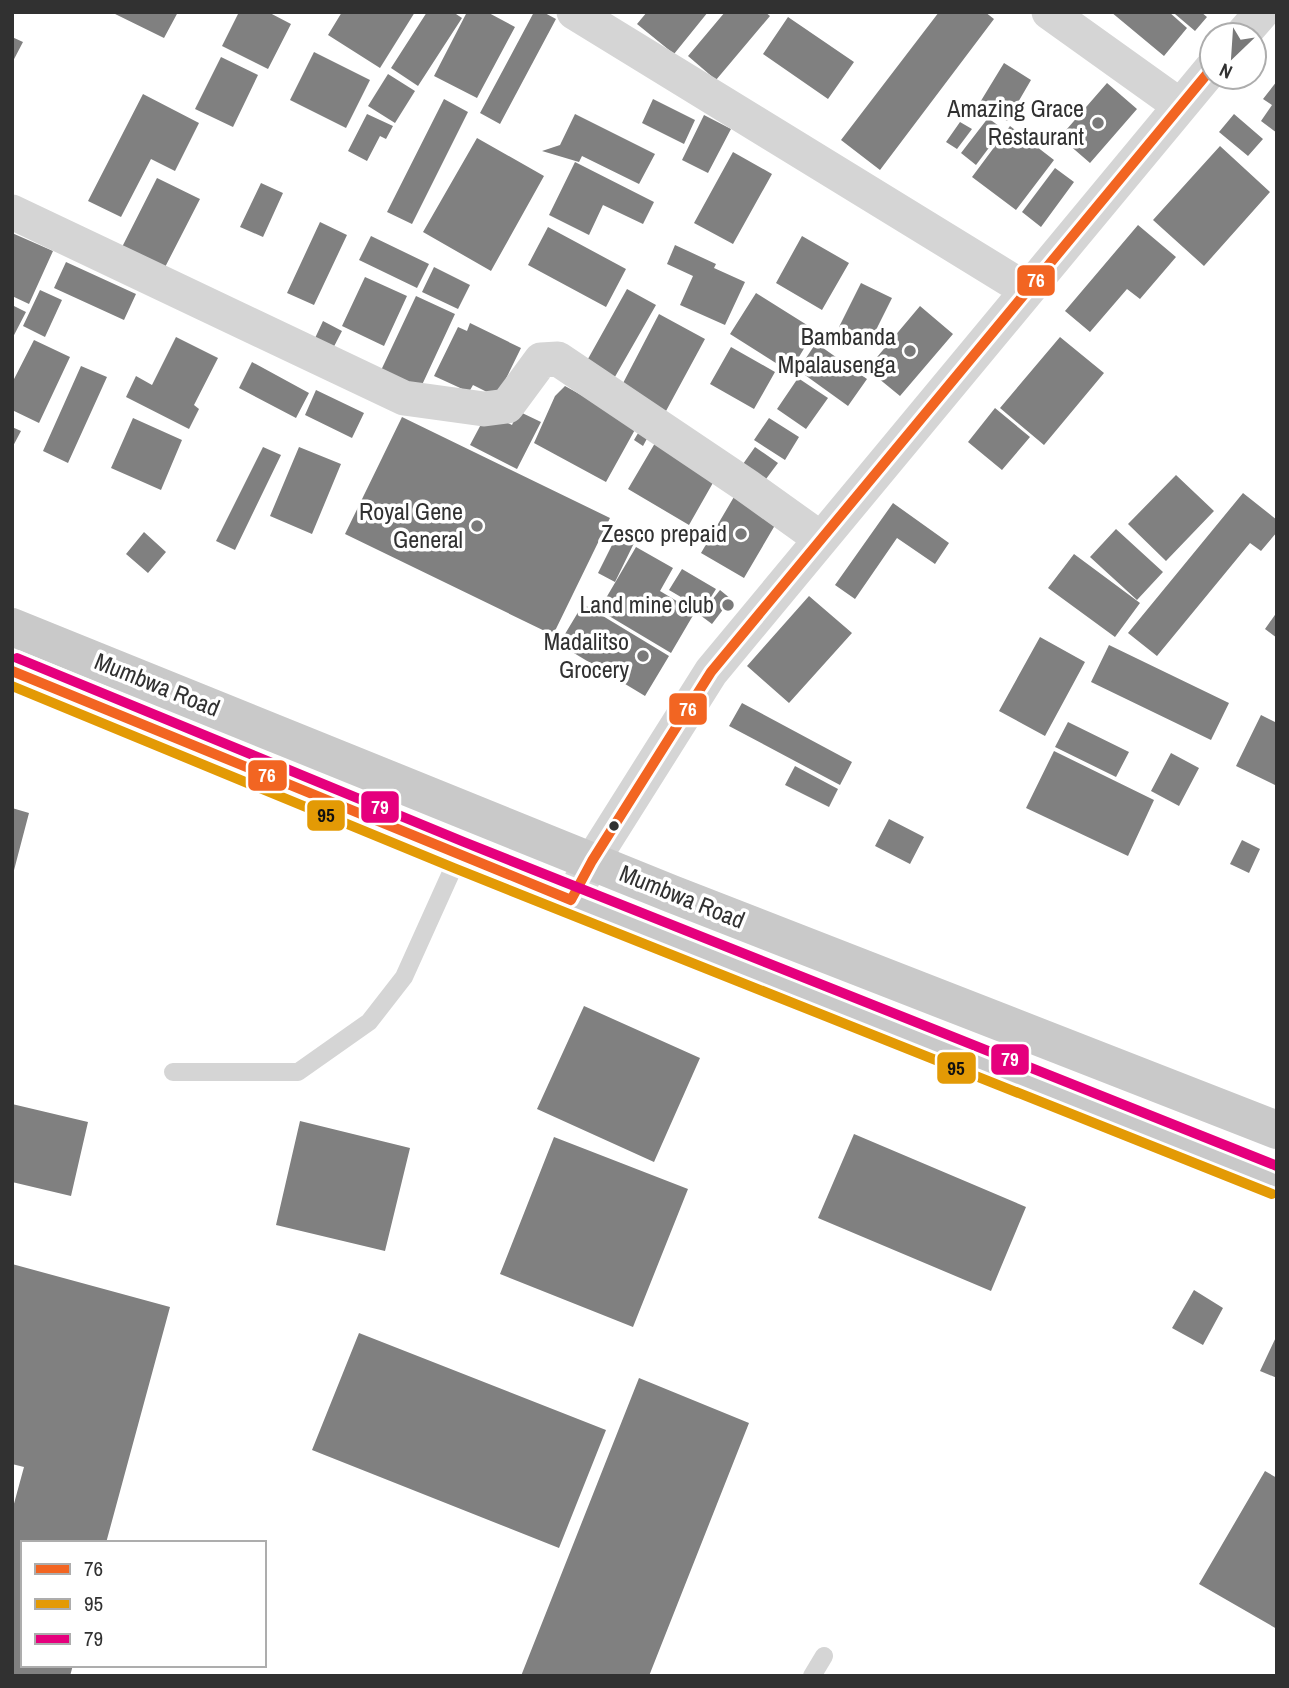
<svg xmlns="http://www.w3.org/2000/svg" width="1289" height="1688" font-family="'Archivo Narrow',sans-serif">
  <rect width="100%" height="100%" fill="#fff"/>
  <!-- building -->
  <path fill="#808080" d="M 111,12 L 178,12 L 164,38 Z
    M 239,12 L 268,12 L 291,24 L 268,69 L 222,46 Z
    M 342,12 L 415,12 L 380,68 L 328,35 Z
    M 427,12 L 453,12 L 462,18 L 418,86 L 391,68 Z
    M 467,12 L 487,12 L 515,27 L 477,98 L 434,76 Z
    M 534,12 L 543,12 L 556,19 L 500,124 L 480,113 Z
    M 647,12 L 708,12 L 674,54 L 637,24 Z
    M 725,12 L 765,12 L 770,16 L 716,80 L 688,56 Z
    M 939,12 L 985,12 L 994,19 L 880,170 L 841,140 Z
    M 1111,12 L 1169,12 L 1187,28 L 1164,56 Z
    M 1176,12 L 1201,12 L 1207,17 L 1195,31 L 1175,14 Z
    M 788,17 L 854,62 L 828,99 L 763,54 Z
    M 12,37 L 23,42 L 12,63 Z
    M 314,52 L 370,80 L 346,128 L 290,100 Z
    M 221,57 L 258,75 L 233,127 L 195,109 Z
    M 1004,63 L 1031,80 L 1007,121 L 979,104 Z
    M 388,74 L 415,91 L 395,123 L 368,106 Z
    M 1277,81 L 1277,133 L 1261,121 L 1272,105 L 1263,99 Z
    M 1107,83 L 1137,109 L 1090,163 L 1060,137 Z
    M 143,94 L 199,123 L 175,171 L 151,159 L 121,217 L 88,201 Z
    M 444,99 L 468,112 L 412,224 L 387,212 Z
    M 653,99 L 695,120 L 684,144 L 642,123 Z
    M 367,114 L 393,126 L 386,139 L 380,136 L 367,161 L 348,151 Z
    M 575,114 L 655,154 L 639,184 L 582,156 L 579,162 L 542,151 L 560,145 Z
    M 1234,114 L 1263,139 L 1248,156 L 1219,132 Z
    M 704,115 L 731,129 L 708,173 L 682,160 Z
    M 988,118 L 1003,129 L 976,165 L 961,153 Z
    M 960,122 L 972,129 L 957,149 L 946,142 Z
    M 1010,126 L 1054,160 L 1016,210 L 972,177 Z
    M 477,138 L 544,176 L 491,271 L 423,232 Z
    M 1220,146 L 1270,192 L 1204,266 L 1153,220 Z
    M 733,152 L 772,174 L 733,244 L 694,223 Z
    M 575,162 L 654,202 L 643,224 L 603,205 L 589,235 L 549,215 Z
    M 1055,168 L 1074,182 L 1041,227 L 1022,212 Z
    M 157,178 L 200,199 L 161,275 L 119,253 Z
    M 261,183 L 283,193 L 263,237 L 240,227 Z
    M 320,222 L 347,235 L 314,305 L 287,293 Z
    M 1138,225 L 1176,257 L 1140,299 L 1127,289 L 1090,332 L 1065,311 Z
    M 548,227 L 626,269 L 606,307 L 528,265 Z
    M 12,233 L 53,251 L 29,304 L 12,296 Z
    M 371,236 L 429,264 L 417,288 L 359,260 Z
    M 802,236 L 849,263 L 822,310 L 776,283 Z
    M 675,245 L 716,264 L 714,268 L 745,282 L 725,325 L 680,305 L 693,276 L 667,264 Z
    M 66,262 L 136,294 L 124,320 L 54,288 Z
    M 434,267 L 470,285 L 458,309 L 422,292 Z
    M 365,277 L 407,296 L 384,346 L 342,326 Z
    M 861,283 L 892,298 L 870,342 L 839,327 Z
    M 627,289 L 656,305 L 612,382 L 584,366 Z
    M 40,290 L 62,300 L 45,337 L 23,326 Z
    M 756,293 L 815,330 L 790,372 L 730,334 Z
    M 416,296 L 455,314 L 415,400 L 376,381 Z
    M 12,305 L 26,312 L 12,339 Z
    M 920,306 L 953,334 L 900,396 L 867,369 Z
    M 659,314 L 705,339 L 666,411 L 621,387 Z
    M 323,321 L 342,331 L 327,360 L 309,351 Z
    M 470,323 L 521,348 L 497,397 L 473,385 L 469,392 L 434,376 L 458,327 L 467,331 Z
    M 176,337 L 218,358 L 194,405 L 199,409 L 189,429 L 126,397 L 136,376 L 152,385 Z
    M 1060,337 L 1104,373 L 1044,445 L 1000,408 Z
    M 34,340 L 70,357 L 39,423 L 12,410 L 12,383 Z
    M 816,343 L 867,379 L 848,406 L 798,370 Z
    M 731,347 L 775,372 L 754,409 L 710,384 Z
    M 252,362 L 309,393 L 296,418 L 239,388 Z
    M 81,366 L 107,377 L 68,463 L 43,451 Z
    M 798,378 L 828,398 L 806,429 L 777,409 Z
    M 565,386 L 637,426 L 606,482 L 534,443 L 555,396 Z
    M 316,390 L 364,413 L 352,438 L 305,415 Z
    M 995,408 L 1030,437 L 1002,470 L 968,442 Z
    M 518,411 L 541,422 L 517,469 L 470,445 L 487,413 L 512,425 Z
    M 402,417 L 610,518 L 553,635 L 345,534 Z
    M 133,418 L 182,440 L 161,490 L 111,468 Z
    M 769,418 L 799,437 L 785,460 L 754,440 Z
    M 12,427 L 21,431 L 12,448 Z
    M 641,428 L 650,433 L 643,446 L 634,440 Z
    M 658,438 L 718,474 L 689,525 L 628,489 Z
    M 263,447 L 281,455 L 235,550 L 216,541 Z
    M 299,447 L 341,464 L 312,534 L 270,516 Z
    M 755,447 L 778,463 L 766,479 L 743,464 Z
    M 1176,475 L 1214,511 L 1166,561 L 1128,524 Z
    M 738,490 L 781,515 L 744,578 L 701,553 Z
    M 1243,493 L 1277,520 L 1277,532 L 1261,551 L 1250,543 L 1157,656 L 1128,633 Z
    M 893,503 L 949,543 L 935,564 L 897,538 L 855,599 L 835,585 Z
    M 1116,529 L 1163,572 L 1137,600 L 1090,557 Z
    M 619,531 L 636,539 L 615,582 L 598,573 Z
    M 144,532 L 166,552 L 148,573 L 126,554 Z
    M 636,547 L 673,568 L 660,591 L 695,612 L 671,653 L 599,610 Z
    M 1074,554 L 1140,603 L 1115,637 L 1048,588 Z
    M 682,569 L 716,589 L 703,610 L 669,590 Z
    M 720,590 L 731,599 L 712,624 L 700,615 Z
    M 809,596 L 852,633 L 789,703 L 747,666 Z
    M 583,604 L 669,656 L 645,696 L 559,644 Z
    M 1277,612 L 1277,638 L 1265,629 Z
    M 1040,637 L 1085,662 L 1045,736 L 999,711 Z
    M 1109,645 L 1229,703 L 1211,740 L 1091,682 Z
    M 742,703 L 852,762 L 840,785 L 729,726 Z
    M 1261,715 L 1277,723 L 1277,786 L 1236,766 Z
    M 1068,722 L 1129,752 L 1116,777 L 1055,747 Z
    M 1054,751 L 1154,800 L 1128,856 L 1026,808 Z
    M 1171,753 L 1199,768 L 1179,806 L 1151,791 Z
    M 795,766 L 838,789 L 829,807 L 785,785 Z
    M 12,808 L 29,813 L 13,874 L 12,874 Z
    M 889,819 L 924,837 L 910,864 L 875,846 Z
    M 1242,840 L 1260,849 L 1249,873 L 1230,864 Z
    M 584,1006 L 700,1058 L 654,1162 L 537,1109 Z
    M 12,1104 L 88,1122 L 71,1196 L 12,1182 Z
    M 300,1121 L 410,1148 L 385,1251 L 276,1225 Z
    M 854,1134 L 1026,1207 L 991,1291 L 818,1218 Z
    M 554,1137 L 688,1189 L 633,1327 L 500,1274 Z
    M 12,1264 L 170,1307 L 106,1543 L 23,1543 L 23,1665 L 73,1665 L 70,1676 L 12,1676 L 12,1511 L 24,1467 L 12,1464 Z
    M 1194,1290 L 1223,1308 L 1203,1345 L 1172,1328 Z
    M 359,1333 L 606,1430 L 559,1548 L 312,1450 Z
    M 1277,1335 L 1277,1378 L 1260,1371 Z
    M 639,1378 L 749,1423 L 649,1676 L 521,1676 Z
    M 1265,1471 L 1277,1478 L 1277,1629 L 1199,1584 Z"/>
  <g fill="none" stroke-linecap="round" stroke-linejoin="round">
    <!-- service -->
    <path stroke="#d5d5d5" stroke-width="18" d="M 173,1072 L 298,1072 L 369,1022 L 404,977 L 459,855
      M 812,1676 L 824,1656"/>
    <!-- minor -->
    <path stroke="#d5d5d5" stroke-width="35" d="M 574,12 L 1027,290
      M 1049,12 L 1179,105
      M 1242,35 L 1262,12
      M 12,212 L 404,398 L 484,409 L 507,406 L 541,360 L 558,359 L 747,486 L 821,539
      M 571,900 L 592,861 L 711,672 L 1212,68"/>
    <!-- primary -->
    <path stroke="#c9c9c9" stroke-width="38" d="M 12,627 L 672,894 L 1277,1130
      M 12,671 L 459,855 L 1277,1181"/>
    <!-- bus-1 casing -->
    <g stroke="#fff" stroke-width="16">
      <path id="bus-1" d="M 12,671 L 571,900 L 592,861 L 711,672 L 1212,68"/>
    </g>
    <!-- bus-2 casing -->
    <g stroke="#fff" stroke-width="16">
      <path id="bus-2" d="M 12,686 L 454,868 L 1272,1194"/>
    </g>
    <!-- bus-3 casing -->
    <g stroke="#fff" stroke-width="16">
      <path id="bus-3" d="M 17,658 L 464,842 L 1277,1166"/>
    </g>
    <!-- bus-1 -->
    <use href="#bus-1" stroke="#f26522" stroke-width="10"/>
    <!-- bus-2 -->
    <use href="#bus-2" stroke="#e39a05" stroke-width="10"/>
    <!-- bus-3 -->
    <use href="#bus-3" stroke="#e5007d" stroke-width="10"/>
  </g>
  <!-- markers -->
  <g fill="#797979" stroke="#fff" stroke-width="2.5">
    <circle cx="1098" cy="123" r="7"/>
    <circle cx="910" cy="351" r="7"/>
    <circle cx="477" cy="526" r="7"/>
    <circle cx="741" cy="534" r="7"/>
    <circle cx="728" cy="605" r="7"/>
    <circle cx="643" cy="656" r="7"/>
  </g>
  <circle fill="#313131" stroke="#fff" stroke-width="2.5" cx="614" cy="826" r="6"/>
  <g text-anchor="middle" stroke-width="7" stroke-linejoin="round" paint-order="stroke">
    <!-- poi labels -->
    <g font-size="24" fill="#313131" stroke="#fff" text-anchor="end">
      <text x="1084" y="117">Amazing Grace<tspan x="1084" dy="28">Restaurant</tspan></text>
      <text x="896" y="345">Bambanda<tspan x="896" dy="28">Mpalausenga</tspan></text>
      <text x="463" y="520">Royal Gene<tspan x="463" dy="28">General</tspan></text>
      <text x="727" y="542">Zesco prepaid</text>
      <text x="714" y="613">Land mine club</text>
      <text x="629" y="650">Madalitso<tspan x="629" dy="28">Grocery</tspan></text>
    </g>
    <!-- street labels -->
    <g font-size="24" fill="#313131" stroke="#fff">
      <text transform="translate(157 685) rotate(22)" y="8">Mumbwa Road</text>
      <text transform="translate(682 897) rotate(22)" y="8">Mumbwa Road</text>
    </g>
  </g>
  <g stroke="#fff" stroke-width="2.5">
    <rect x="1016" y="264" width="40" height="33" rx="7" fill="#f26522"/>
    <rect x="668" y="692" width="40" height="34" rx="7" fill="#f26522"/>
    <rect x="247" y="759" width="41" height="33" rx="7" fill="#f26522"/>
    <rect x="360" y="790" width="40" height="34" rx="7" fill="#e5007d"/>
    <rect x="306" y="799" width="40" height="33" rx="7" fill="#e39a05"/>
    <rect x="990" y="1043" width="40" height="33" rx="7" fill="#e5007d"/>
    <rect x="936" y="1051" width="41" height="34" rx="7" fill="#e39a05"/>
  </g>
  <g font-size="19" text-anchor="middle" font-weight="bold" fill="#fff">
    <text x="1036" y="287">76</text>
    <text x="688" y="716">76</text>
    <text x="267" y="782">76</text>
    <text x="380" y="814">79</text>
    <text x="1010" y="1066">79</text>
  </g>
  <g font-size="19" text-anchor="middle" font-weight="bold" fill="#111">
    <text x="326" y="822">95</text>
    <text x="956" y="1075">95</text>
  </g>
  <!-- border -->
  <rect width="1289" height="1688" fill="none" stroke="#313131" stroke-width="28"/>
  <!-- legend -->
  <rect x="21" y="1541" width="245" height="126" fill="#ffffff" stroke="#adadad" stroke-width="2"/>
  <rect x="35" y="1564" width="35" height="10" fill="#f26522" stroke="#adadad" stroke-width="2"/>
  <text x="84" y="1576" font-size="21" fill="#313131">76</text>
  <rect x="35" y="1599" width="35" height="10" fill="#e39a05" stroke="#adadad" stroke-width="2"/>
  <text x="84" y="1611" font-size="21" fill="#313131">95</text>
  <rect x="35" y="1634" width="35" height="10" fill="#e5007d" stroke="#adadad" stroke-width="2"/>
  <text x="84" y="1646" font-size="21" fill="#313131">79</text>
  <!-- north arrow -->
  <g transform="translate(1233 56) rotate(205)"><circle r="33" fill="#ffffff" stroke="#adadad" stroke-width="2"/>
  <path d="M0-5L12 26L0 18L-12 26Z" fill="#797979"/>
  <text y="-10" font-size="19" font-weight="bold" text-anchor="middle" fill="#313131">N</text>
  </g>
</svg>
